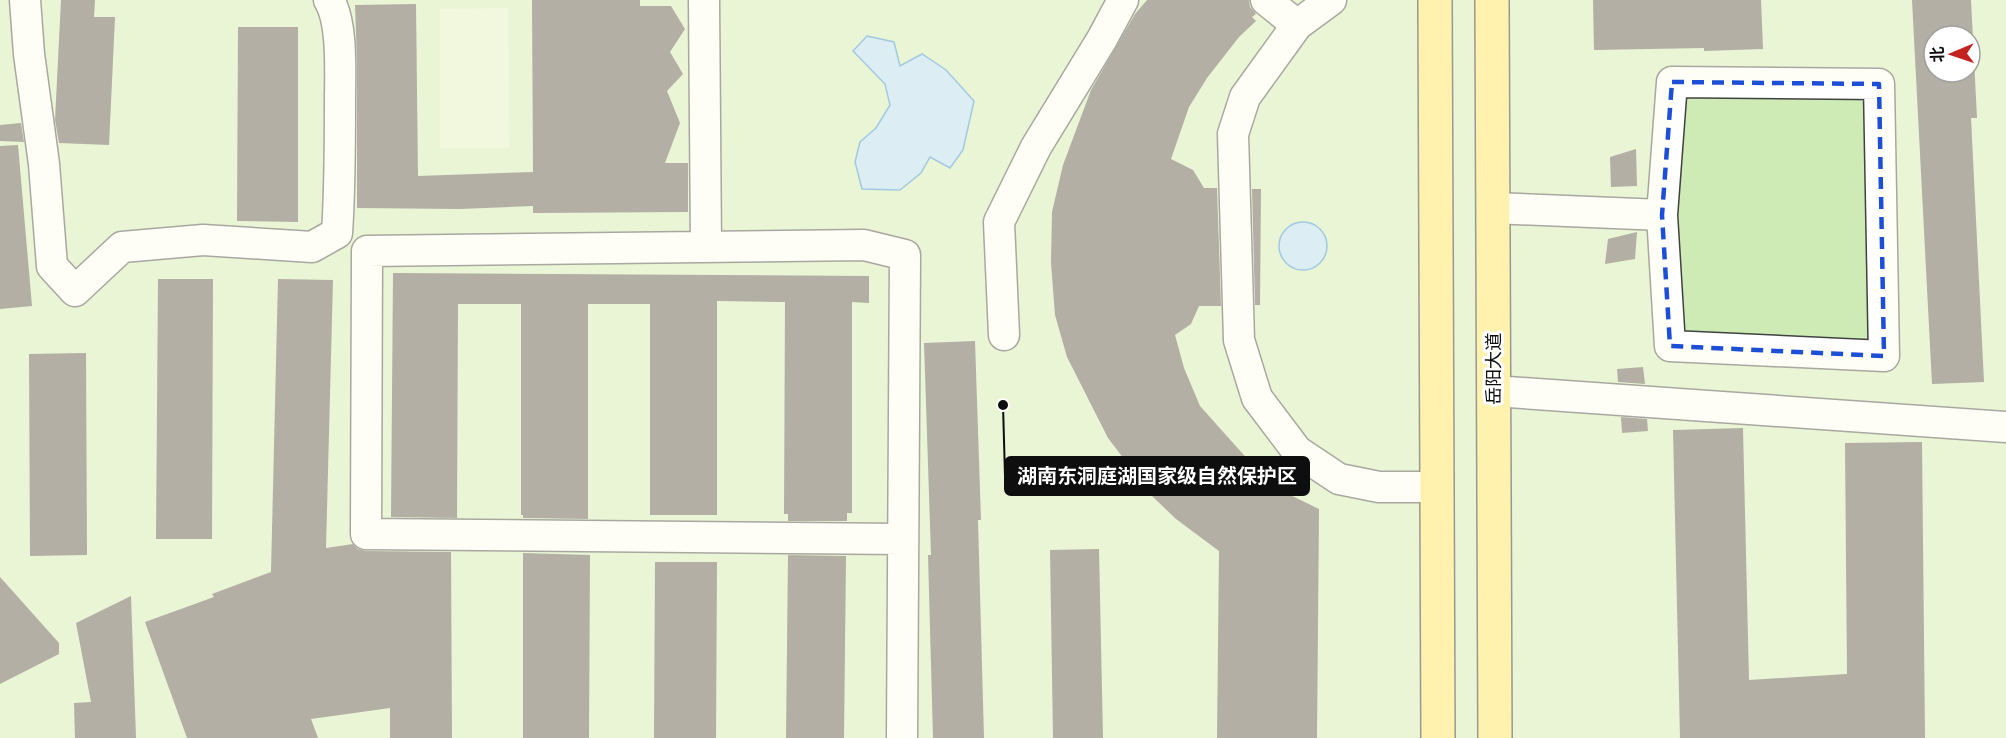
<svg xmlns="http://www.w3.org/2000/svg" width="2006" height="738" font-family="Bitter,'Noto Sans SC',serif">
  <rect width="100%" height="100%" fill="#fffdef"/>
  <!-- green -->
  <path fill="#ceebb6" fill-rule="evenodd" d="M 0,0 L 2006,0 L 2006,738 L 0,738 ZM 1934,36 L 1970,36 L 1970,72 L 1934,72 Z"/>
  <!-- pitch -->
  <path fill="#e1f2c9" d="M 508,8 L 509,148 L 440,148 L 440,9 Z"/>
  <!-- water -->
  <path fill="#b1d9f9" stroke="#348ad3" stroke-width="1.5" d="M 867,36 L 894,42 L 900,66 L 922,54 L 946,70 L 974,101 L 963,150 L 950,168 L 930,157 L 921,173 L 900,190 L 862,189 L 855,162 L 860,142 L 876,128 L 890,105 L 885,84 L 853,51 Z
    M1279 246a24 24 0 1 1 48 0a24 24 0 1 1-48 0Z"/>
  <!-- building -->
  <path fill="#57504a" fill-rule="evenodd" d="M 61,0 L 95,0 L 94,17 L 115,17 L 109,145 L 59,143 L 55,120 Z
    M 532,0 L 640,0 L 640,6 L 671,6 L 685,29 L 670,52 L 683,74 L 667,91 L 680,123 L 665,163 L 688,163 L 688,212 L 533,213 L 533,206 L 460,209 L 357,208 L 357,62 L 355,5 L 416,4 L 418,176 L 533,172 Z
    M 1147,0 L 1249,0 L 1250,7 L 1256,14 L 1252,17 L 1256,21 L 1239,37 L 1207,78 L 1189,107 L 1171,159 L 1193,170 L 1204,188 L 1217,188 L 1221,306 L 1199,306 L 1191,324 L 1175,335 L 1184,368 L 1200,406 L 1251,463 L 1282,491 L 1319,509 L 1317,738 L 1217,738 L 1219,551 L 1176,519 L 1152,496 L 1108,438 L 1067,357 L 1055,315 L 1051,263 L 1052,212 L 1063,165 L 1091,90 L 1135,14 Z
    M 1593,0 L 1761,0 L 1763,49 L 1704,51 L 1704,48 L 1594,50 Z
    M 1912,0 L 1971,0 L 1977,118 L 1971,118 L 1984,382 L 1932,384 ZM 1934,36 L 1970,36 L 1970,72 L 1934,72 Z
    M 238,27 L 298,27 L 298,222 L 237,221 Z
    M 21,123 L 24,142 L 0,141 L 0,125 Z
    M 18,145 L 32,306 L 0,309 L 0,146 Z
    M 1636,149 L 1637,186 L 1611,187 L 1610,157 Z
    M 1252,189 L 1261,189 L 1260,305 L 1255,305 Z
    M 1637,232 L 1635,259 L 1605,264 L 1608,239 Z
    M 393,273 L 869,276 L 869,303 L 852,302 L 852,513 L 847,513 L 847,521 L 788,521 L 788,514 L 784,514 L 785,302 L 717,301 L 717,515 L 650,515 L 650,304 L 588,304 L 588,519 L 523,518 L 523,515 L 521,515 L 521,304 L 458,304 L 457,518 L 391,517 Z
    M 158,279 L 213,279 L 212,539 L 156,539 Z
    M 278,279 L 333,280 L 326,548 L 353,544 L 358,549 L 366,551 L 451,552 L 452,738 L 390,738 L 390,708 L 311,719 L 318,738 L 187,738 L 145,622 L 214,597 L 212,594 L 271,572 Z
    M 975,341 L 981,520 L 978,520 L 984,738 L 933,738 L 928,555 L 931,555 L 924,343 Z
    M 86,353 L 87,555 L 30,556 L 29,354 Z
    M 1643,367 L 1645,384 L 1618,382 L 1617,369 Z
    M 1621,417 L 1647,419 L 1648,431 L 1622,433 Z
    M 1743,428 L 1749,680 L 1847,674 L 1845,443 L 1922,442 L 1925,738 L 1680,738 L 1673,430 Z
    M 1099,549 L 1103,738 L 1053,738 L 1050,550 Z
    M 523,553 L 590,555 L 589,738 L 523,738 Z
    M 788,555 L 846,556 L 844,738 L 786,738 Z
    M 655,562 L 717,562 L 716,738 L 654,738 Z
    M 0,577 L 59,643 L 59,654 L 0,684 Z
    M 131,596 L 136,738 L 75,738 L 74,703 L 91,702 L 76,623 Z"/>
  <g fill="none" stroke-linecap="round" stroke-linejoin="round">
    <!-- minor casing -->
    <g stroke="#414141" stroke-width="33">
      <path id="minor" d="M 25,0 L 29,54 L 44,164 L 52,266 L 75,291 L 122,247 L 203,240 L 312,247 L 337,233 C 340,189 340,144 340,100 C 340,73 343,23 329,0
        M 704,0 L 706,247
        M 1266,0 L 1297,25 L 1331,0
        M 1297,25 L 1245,97 L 1233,134 L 1239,340 L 1257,398 L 1297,451 L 1339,479 L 1379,487 L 1437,487
        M 1493,208 L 1662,215 L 1672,82 L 1879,84 L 1884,356 L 1670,346 L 1662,215
        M 1004,335 L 999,222 L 1036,147 L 1102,39 L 1123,0
        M 1494,391 L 2006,427
        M 902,738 L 905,255 L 864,245 L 367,251 L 366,534 L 902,539"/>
    </g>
    <!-- major casing -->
    <g stroke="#1f1f1f" stroke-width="36">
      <path id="major" d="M 1435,0 L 1438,738
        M 1492,0 L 1495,738"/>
    </g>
    <!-- minor -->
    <use href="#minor" stroke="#fff" stroke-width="30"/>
    <!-- major -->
    <use href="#major" stroke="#fee25f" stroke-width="33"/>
  </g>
  <!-- marked area -->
  <path d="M0 0H2006V738H0ZM 1672,82 L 1879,84 L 1884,356 L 1670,346 L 1662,215 Z" fill="#fffdef" fill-opacity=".55" fill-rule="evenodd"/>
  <path fill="none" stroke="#1d4ed8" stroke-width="4.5" stroke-dasharray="12 8" stroke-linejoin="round" d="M 1672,82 L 1879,84 L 1884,356 L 1670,346 L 1662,215 Z"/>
  <g text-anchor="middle" stroke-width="6" stroke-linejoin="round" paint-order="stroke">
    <!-- street labels -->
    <g font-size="18" fill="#0e0e0e" stroke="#fff">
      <text transform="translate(1494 369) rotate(-90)" y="6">岳阳大道</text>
    </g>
  </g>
  <!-- callouts -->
  <path fill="none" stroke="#0e0e0e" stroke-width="2" d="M1003 405L1005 476"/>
  <circle fill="#0e0e0e" stroke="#fff" stroke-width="2" cx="1003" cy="405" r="6"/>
  <rect fill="#0e0e0e" stroke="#0e0e0e" stroke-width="2" x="1005" y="457" width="304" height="38" rx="6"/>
  <g font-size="20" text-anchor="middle" font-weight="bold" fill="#fff">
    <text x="1157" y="483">湖南东洞庭湖国家级自然保护区</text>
  </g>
  <!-- north arrow -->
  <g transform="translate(1952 54) rotate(268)"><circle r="28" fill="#ffffff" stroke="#9f9f9f" stroke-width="1.5"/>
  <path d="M0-4.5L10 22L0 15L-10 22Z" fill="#c4221f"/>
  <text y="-9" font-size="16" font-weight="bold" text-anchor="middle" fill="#0e0e0e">北</text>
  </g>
</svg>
